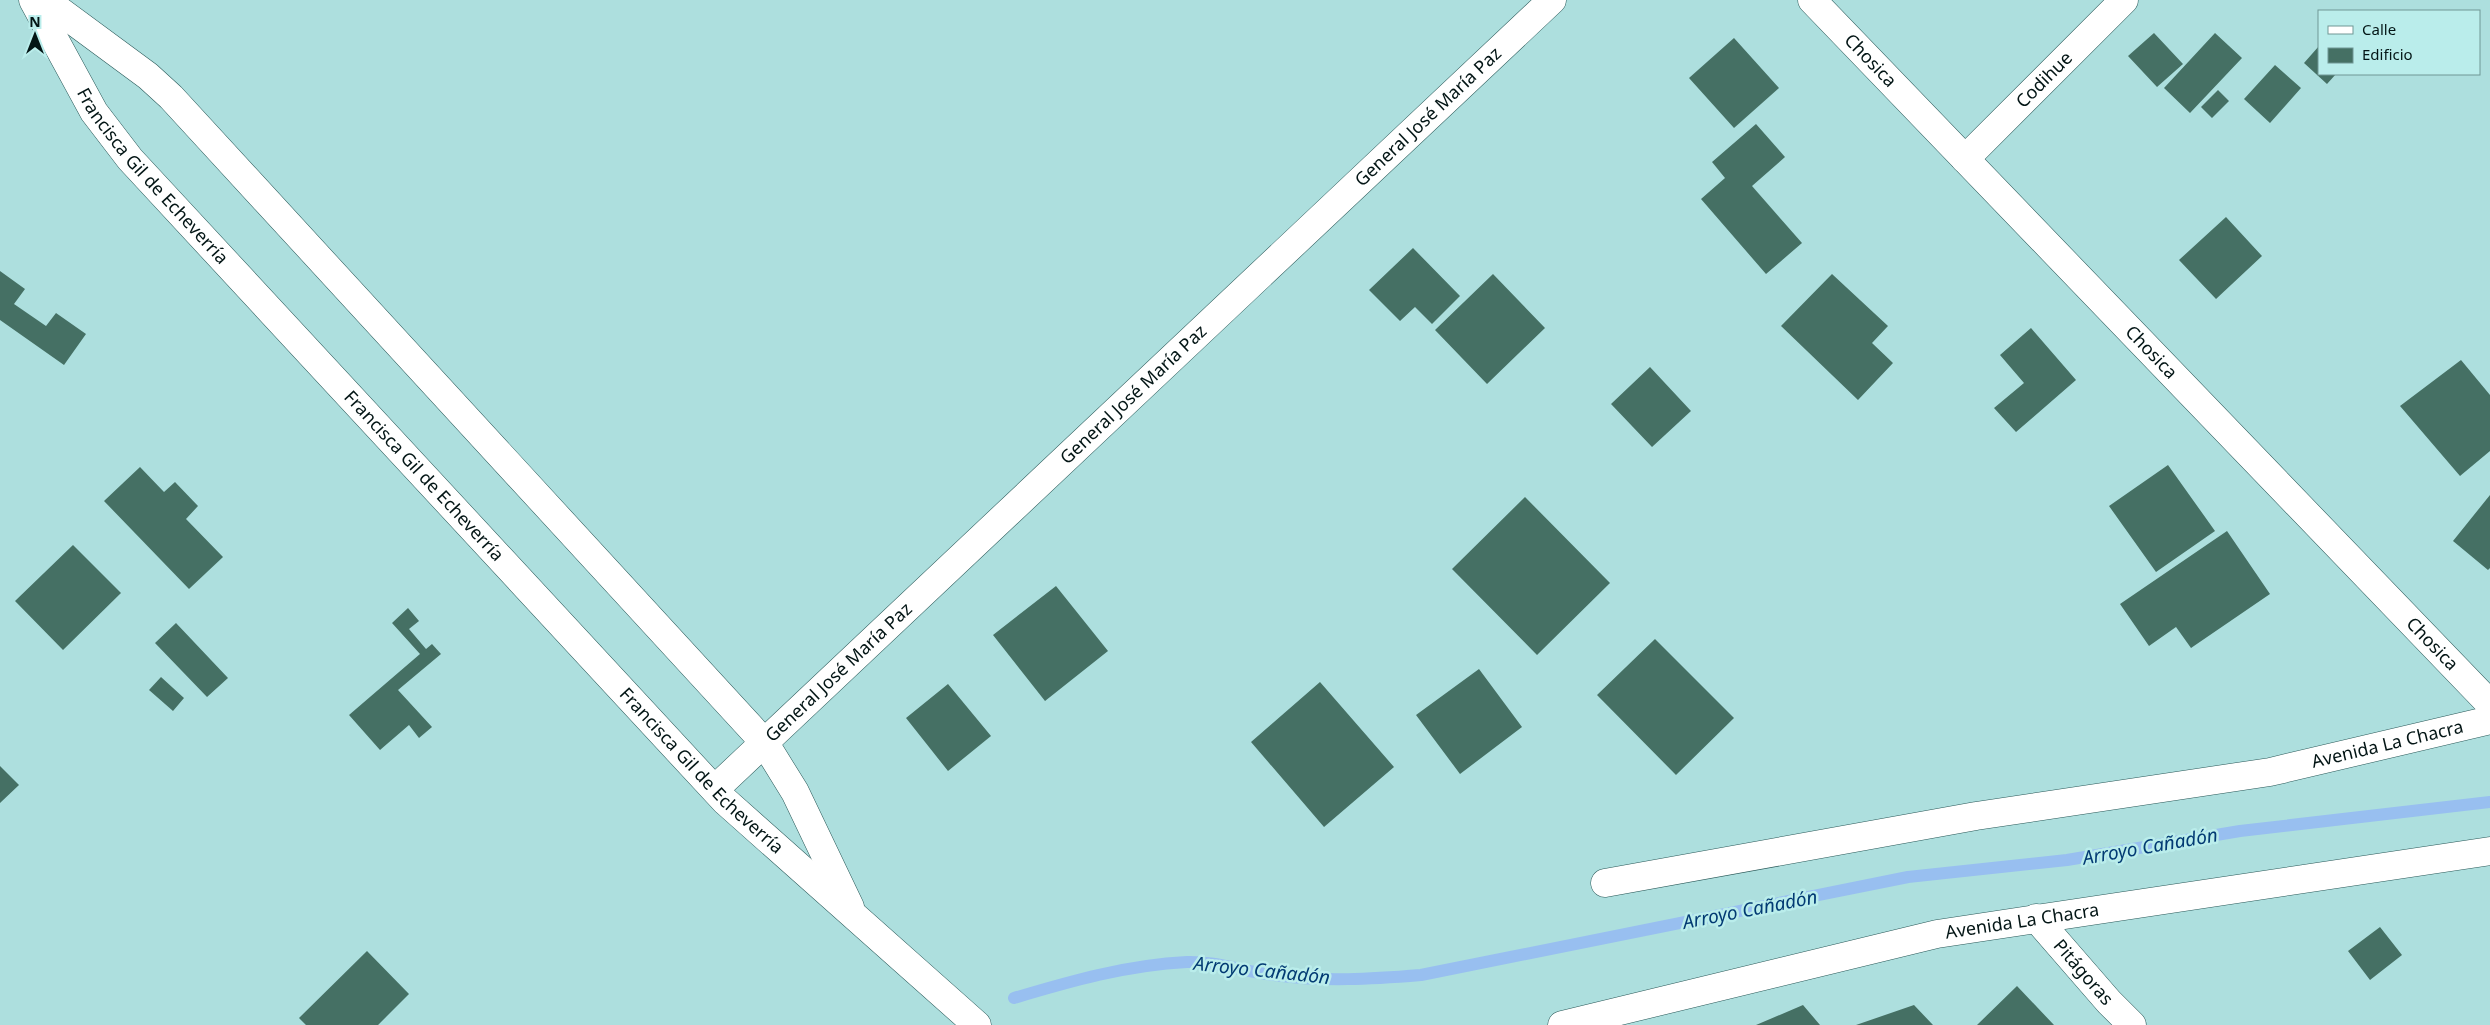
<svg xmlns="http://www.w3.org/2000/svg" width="2490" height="1025" font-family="'Noto Sans',sans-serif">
  <rect width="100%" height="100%" fill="#addfde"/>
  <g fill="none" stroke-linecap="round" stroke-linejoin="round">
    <!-- stream -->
    <path stroke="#98bff0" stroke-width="12" d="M 1014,998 C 1071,981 1127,965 1187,962 C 1216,961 1245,972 1274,975 C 1323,982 1372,979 1421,975 L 1908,877 L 2067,860 L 2240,831 L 2490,802"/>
  </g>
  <!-- building -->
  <path fill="#457064" d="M 2154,33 L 2183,64 L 2157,87 L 2128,56 Z
    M 2215,33 L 2242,58 L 2190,113 L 2164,88 Z
    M 1734,38 L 1779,88 L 1734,128 L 1689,78 Z
    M 2319,46 L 2319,74 L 2336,74 L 2327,84 L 2304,63 Z
    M 2275,65 L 2301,88 L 2270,123 L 2244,99 Z
    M 2218,90 L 2229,101 L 2212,118 L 2201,107 Z
    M 1756,124 L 1785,157 L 1752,186 L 1802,243 L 1766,274 L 1701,199 L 1725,178 L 1712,162 Z
    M 2226,217 L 2262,256 L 2216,299 L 2179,260 Z
    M 1413,248 L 1460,296 L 1432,324 L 1415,307 L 1400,321 L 1369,290 Z
    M 0,271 L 25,289 L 14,304 L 46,326 L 56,313 L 86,334 L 64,365 L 0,320 Z
    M 1493,274 L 1545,328 L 1487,384 L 1435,330 Z
    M 1832,274 L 1888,326 L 1872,343 L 1893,363 L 1858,400 L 1781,326 Z
    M 2031,328 L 2076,380 L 2016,432 L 1994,408 L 2024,383 L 2000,355 Z
    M 2461,360 L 2490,395 L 2490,451 L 2460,476 L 2400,406 Z
    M 1650,367 L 1691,411 L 1652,447 L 1611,404 Z
    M 2168,465 L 2215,531 L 2156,572 L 2109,506 Z
    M 140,467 L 164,492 L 175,482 L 198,506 L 186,519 L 223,557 L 189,589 L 104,501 Z
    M 2490,495 L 2490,568 L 2488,570 L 2453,541 Z
    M 1525,497 L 1610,583 L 1537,655 L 1452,569 Z
    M 2227,531 L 2270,594 L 2191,648 L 2176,627 L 2149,646 L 2120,604 Z
    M 73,545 L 121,593 L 63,650 L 15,601 Z
    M 1056,586 L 1108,651 L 1045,701 L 993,635 Z
    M 408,608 L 419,621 L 409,629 L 426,649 L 432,644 L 441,654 L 398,690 L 432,727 L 419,738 L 409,725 L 380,750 L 349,715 L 420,654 L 392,623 Z
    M 176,623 L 228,678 L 207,697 L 155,643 Z
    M 1655,639 L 1734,718 L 1676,775 L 1597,695 Z
    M 1479,669 L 1522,727 L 1460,774 L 1416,715 Z
    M 161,677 L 184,698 L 173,711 L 149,690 Z
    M 1320,682 L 1394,767 L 1324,827 L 1251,742 Z
    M 948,684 L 991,736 L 948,771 L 906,718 Z
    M 0,766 L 19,785 L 0,803 Z
    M 2380,927 L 2402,955 L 2370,980 L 2348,951 Z
    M 367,951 L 409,994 L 378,1025 L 306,1025 L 299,1018 Z
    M 2017,986 L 2054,1025 L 1977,1025 Z
    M 1803,1005 L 1820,1025 L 1756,1025 Z
    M 1914,1005 L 1933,1025 L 1856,1025 Z"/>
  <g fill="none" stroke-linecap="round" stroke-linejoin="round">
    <!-- street casing -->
    <g stroke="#295858" stroke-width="29">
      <g id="street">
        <path id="s1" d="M 1812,0 L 2490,704"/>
        <path id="s2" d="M 1965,159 L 2124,0"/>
        <path id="s3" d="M 715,789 L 1552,0"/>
        <path id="s4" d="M 1605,883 L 1976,816 L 2270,772 L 2490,720"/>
        <path id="s5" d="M 2036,918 L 2109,1002 L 2132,1025"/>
        <path id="s6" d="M 1562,1025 L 1937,934 L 2490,851"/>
      </g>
    </g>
    <!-- secondary casing -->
    <g stroke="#295858" stroke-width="29">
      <g id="secondary">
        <path id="s7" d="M 33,0 L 94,112 L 130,159 L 725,801 L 977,1025"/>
        <path d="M 45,0 L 148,76 L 171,97 L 764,742 L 795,792 L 850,907"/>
      </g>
    </g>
    <!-- street -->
    <use href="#street" stroke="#fff" stroke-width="28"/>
    <!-- secondary -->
    <use href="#secondary" stroke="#fff" stroke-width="28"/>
  </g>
  <g text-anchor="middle" stroke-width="5" stroke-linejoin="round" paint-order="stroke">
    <!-- street labels -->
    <g font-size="18" fill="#031515" stroke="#baedeb">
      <text dy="6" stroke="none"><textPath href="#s1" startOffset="84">Chosica</textPath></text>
      <text dy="6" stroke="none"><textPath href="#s2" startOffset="112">Codihue</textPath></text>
      <text dy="6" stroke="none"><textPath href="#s3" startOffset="980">General José María Paz</textPath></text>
      <text dy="6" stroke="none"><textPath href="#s7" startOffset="214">Francisca Gil de Echeverría</textPath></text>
      <text dy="6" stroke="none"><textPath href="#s1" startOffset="489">Chosica</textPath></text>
      <text dy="6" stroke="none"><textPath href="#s3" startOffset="575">General José María Paz</textPath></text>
      <text dy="6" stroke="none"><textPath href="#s7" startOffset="619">Francisca Gil de Echeverría</textPath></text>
      <text dy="6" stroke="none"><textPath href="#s1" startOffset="894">Chosica</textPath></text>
      <text dy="6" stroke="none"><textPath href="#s3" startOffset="170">General José María Paz</textPath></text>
      <text dy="6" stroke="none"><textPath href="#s4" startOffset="795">Avenida La Chacra</textPath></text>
      <text dy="6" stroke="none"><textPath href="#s7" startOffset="1024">Francisca Gil de Echeverría</textPath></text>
      <text dy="6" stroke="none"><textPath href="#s6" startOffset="472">Avenida La Chacra</textPath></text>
      <text dy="6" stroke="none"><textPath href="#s5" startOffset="72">Pitágoras</textPath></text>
    </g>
    <!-- water labels -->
    <g font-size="19" font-style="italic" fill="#023a73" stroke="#baedeb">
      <text transform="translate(2150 846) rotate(-10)" y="7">Arroyo Cañadón</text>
      <text transform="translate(1750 909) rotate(-11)" y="7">Arroyo Cañadón</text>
      <text transform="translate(1262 970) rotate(6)" y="7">Arroyo Cañadón</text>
    </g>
  </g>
  <!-- legend -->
  <rect x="2318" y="10" width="162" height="65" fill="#baedeb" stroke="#719795"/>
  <rect x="2328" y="26" width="25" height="8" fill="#ffffff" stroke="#719795"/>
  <text x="2362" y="35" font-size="15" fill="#031515">Calle</text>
  <rect x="2328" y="48" width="25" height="15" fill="#457064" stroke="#719795"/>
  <text x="2362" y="60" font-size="15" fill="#031515">Edificio</text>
  <!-- north arrow -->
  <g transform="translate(35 35)" stroke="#baedeb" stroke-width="4" paint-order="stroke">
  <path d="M0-4L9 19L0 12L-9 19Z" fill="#031515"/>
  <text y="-8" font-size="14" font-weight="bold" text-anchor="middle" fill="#031515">N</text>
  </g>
</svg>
